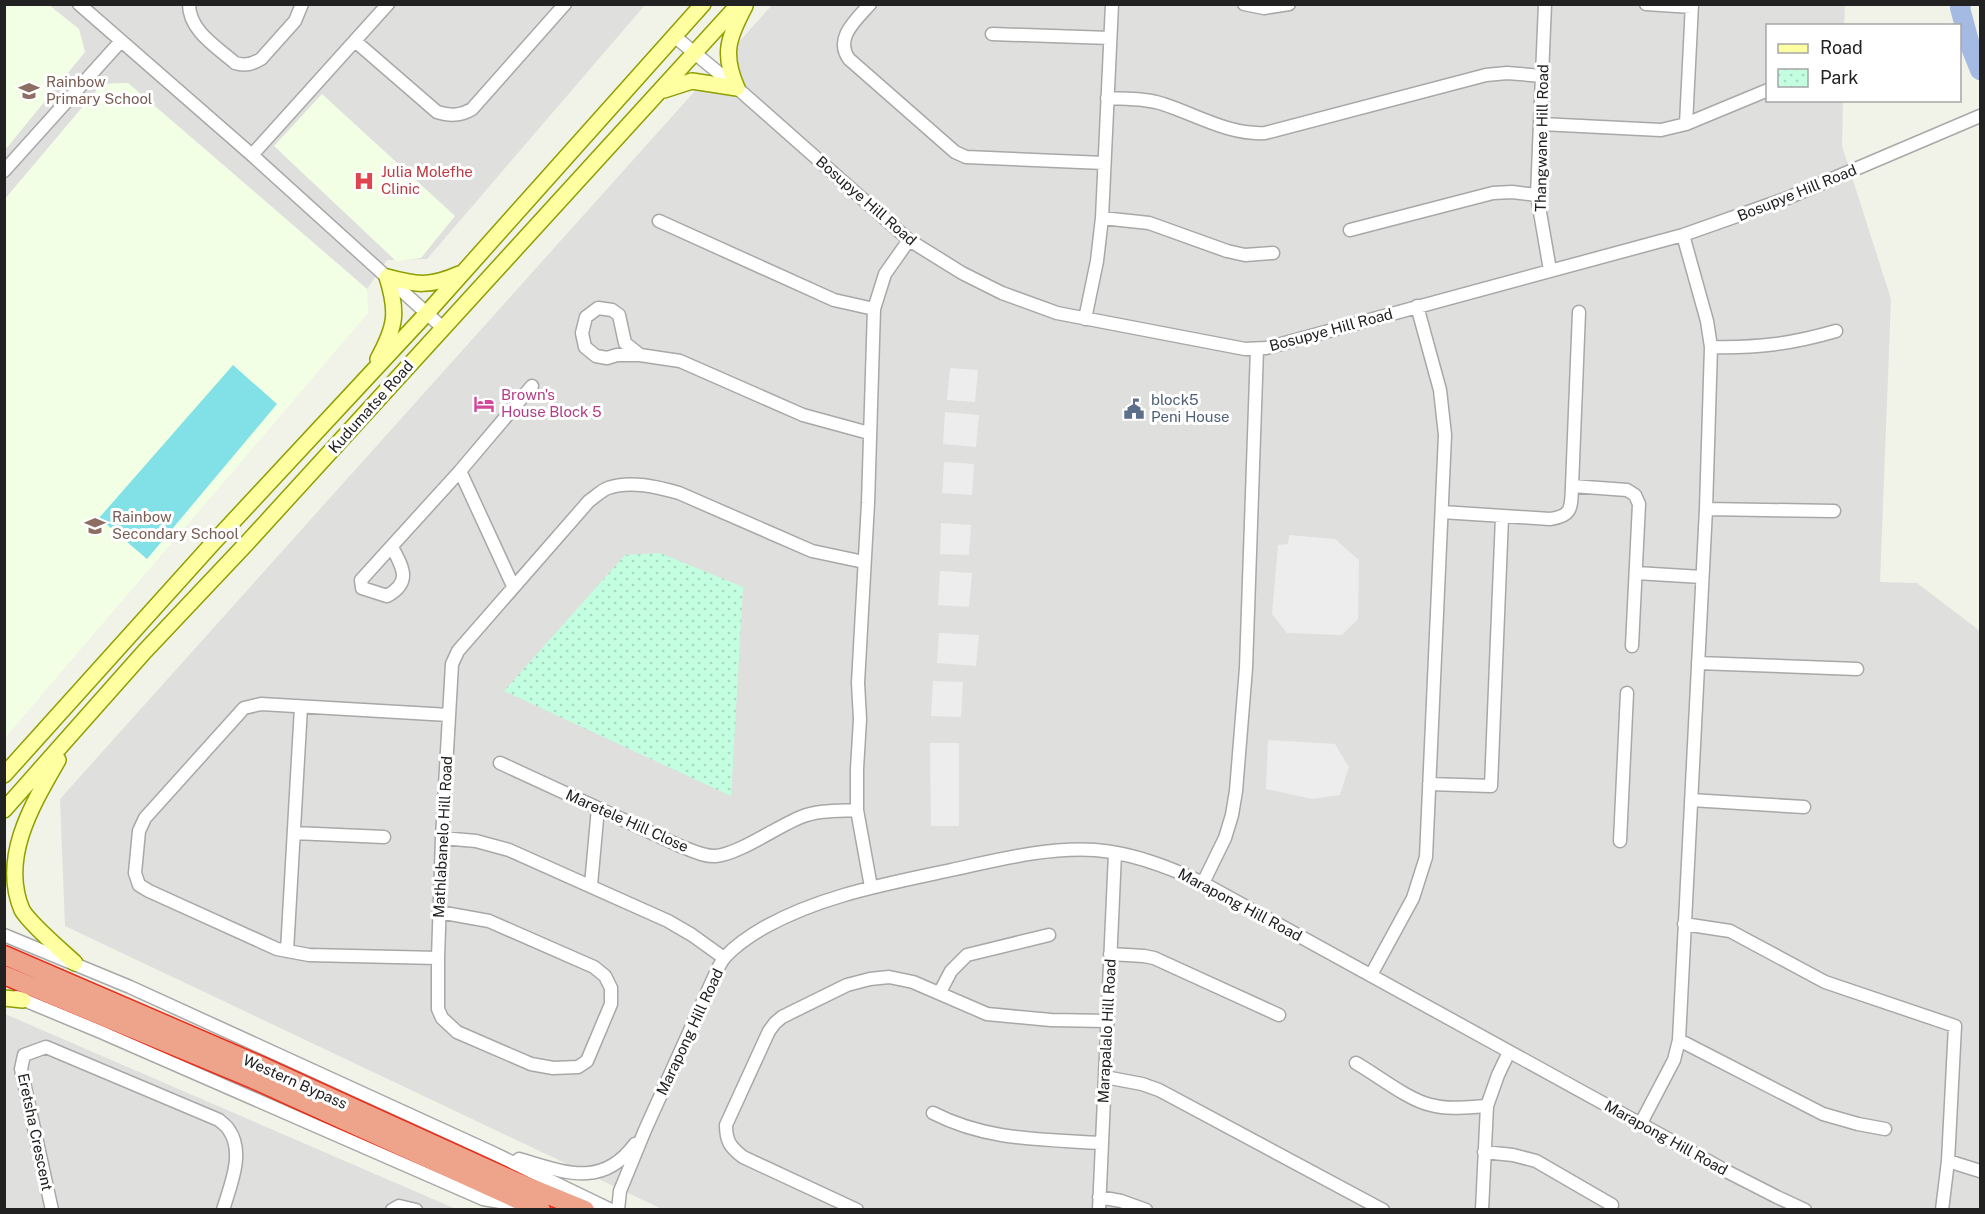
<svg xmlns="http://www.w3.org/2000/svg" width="1985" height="1214" font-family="'Public Sans',sans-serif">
  <defs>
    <pattern id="park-dots" width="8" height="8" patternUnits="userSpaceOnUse" patternTransform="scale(1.5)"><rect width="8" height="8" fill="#c3fee1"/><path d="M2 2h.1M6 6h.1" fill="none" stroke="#a7d9c1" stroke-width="1.8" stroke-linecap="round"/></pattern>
  </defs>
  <rect width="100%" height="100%" fill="#f1f2e8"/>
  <!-- residential -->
  <path fill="#dfdfde" d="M 5,5 L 645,5 L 427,259 L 387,260 L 367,289 L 128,83 L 102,84 L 5,199 Z
    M 772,5 L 1845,5 L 1844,25 L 1768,26 L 1768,100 L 1843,101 L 1842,146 L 1891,299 L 1880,582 L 1917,583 L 1980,631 L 1980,1209 L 662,1209 L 65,926 L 60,799 Z
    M 5,1014 L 456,1209 L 5,1209 Z"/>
  <!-- education -->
  <path fill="#f3ffe4" d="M 5,4 L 49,5 L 79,29 L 85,52 L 5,150 Z
    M 128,83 L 367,289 L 368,313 L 5,738 L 5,199 L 102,84 Z
    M 322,94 L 455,216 L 421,258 L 396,261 L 274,146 Z"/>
  <!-- park -->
  <path fill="url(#park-dots)" d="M 660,553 L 743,587 L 731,796 L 504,691 L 625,555 Z"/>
  <!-- pitch -->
  <path fill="#81e1e6" d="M 233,365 L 277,404 L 147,559 L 99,518 Z"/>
  <!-- parking -->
  <path fill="#ededed" d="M 950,368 L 978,370 L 975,402 L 947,400 Z
    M 945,412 L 979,415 L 976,447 L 943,444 Z
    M 944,462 L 974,464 L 972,495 L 942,493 Z
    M 941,523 L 971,525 L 969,555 L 940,554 Z
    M 1289,535 L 1335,539 L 1359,560 L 1358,619 L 1342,635 L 1287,633 L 1272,614 L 1278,545 L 1288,544 Z
    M 940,571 L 972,573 L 969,607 L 938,605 Z
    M 939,633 L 979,635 L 976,666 L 937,663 Z
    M 933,681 L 963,682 L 961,717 L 931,716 Z
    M 1268,740 L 1335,744 L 1349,767 L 1340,795 L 1312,799 L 1266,789 Z
    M 930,743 L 959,743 L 959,826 L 931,826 Z"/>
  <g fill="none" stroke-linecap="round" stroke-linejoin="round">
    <!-- river -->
    <path stroke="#a5bae3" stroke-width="20" d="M 1961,4 L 1960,8 L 1970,45 L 1980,70"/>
    <!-- minor casing -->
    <g stroke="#a8a8a8" stroke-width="15">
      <path id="minor" d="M 79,4 L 252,155 L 443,328
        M 189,4 C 189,31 217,47 235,63 C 244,66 253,64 261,59 L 295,21 L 302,4
        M 870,4 C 856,20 834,38 849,59 L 955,152 L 966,157 L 1104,163
        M 1244,4 L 1264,8 L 1289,4
        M 1545,4 L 1537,195 L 1550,270
        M 1646,4 L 1692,7
        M 992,34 L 1110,38
        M 674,36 L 737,88 L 909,240 L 962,273 L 1002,293 L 1057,313 L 1245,349 L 1266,348 L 1683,235 L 1785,199 L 1980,116
        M 355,41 L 437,112 C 450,116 460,116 472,109 L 565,4
        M 1107,98 C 1126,99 1146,98 1163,104 C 1197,115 1229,135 1265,133 L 1486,75 L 1507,73 L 1543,76
        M 1541,124 L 1661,130 L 1686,124 L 1768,90
        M 1686,124 L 1692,4
        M 252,155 L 388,4
        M 4,171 L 121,41
        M 1102,218 L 1149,223 L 1227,251 L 1245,255 L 1273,253
        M 659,221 L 834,300 L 874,309
        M 1350,230 L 1493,193 L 1512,192 L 1537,195
        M 1085,319 L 1097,261 L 1102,218 L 1112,4
        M 1711,347 C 1758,348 1791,344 1836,331
        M 640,355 L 625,343 L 619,315 L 612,310 L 598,308 L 586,317 L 582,333 L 585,347 L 596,356 L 607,358 L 617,355 L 640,355 L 680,361 L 803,415 L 869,433
        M 460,471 L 513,586
        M 1572,486 L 1627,490 L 1635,495 L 1639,504 L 1632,646
        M 1706,509 L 1834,511
        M 1442,512 L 1550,519 C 1573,516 1571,507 1572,486 L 1579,312
        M 392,547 C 403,568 412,582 387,596 L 362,588 L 361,580 L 460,471 L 532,386
        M 1636,573 L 1702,577
        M 1698,663 L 1857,669
        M 500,763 L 680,846 C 691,850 704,857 716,856 C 739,854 778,826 801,817 C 818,810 839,811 857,810
        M 1429,784 L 1491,786 L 1502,517
        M 1691,800 L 1804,807
        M 294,833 L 384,837
        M 442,838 L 476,841 L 509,850 L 668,921 L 692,935 L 724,958
        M 1620,841 L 1627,693
        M 1203,883 L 1225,838 L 1232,815 L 1236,791 L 1246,668 L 1257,349
        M 591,885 L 598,808
        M 871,887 L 857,810 L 857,769 L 860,719 L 858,683 L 868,503 L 874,309 L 885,274 L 909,240
        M 439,912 L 489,921 L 594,967 L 605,976 L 611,988 L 611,1004 L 587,1061 L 578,1067 L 553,1068 L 531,1064 L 457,1032 L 442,1018 L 438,1009 L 438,958 L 442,838 L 452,664 L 458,651 L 589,501 C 595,497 602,490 608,488 C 630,480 658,487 679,493 L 812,551 L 864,562
        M 1684,924 L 1730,931 L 1825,982 L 1955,1026 L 1948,1161 L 1942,1210
        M 4,935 L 130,987 L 491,1152 L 611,1210
        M 287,951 L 301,707
        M 1110,954 L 1144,956 L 1154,958 L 1279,1015
        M 438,958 L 309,955 L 277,949 L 149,891 L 139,885 L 135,873 L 139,831 L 145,818 L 244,708 L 261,704 L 449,715
        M 1371,975 L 1413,898 L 1426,857 L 1445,435 L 1440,390 L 1417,306
        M 940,992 L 951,971 L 967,955 L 1049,935
        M 17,997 L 101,1032 L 483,1199 L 518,1205
        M 1679,1040 L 1823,1114 L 1858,1124 L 1885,1129
        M 1356,1063 C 1377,1075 1408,1100 1431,1105 C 1449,1110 1469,1107 1487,1106
        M 1105,1077 L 1142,1084 L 1159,1090 L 1383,1210
        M 933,1113 C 988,1141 1041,1139 1101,1143
        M 1641,1123 L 1674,1060 L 1679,1040 L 1706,509 L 1711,347 L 1707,321 L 1683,235
        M 1484,1152 L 1513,1155 L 1536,1161 L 1612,1205
        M 519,1159 C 564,1172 602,1189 635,1144
        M 1948,1161 L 1980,1171
        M 1099,1197 L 1121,1201 L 1146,1210
        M 52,1210 L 21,1069 L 24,1055 L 46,1047 L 219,1120 C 222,1123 227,1126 229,1130 C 245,1153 230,1186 223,1210
        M 392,1210 L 399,1206 L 416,1210
        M 618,1210 L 620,1191 L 645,1130 L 714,977 C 717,970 720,963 725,957 C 736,945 751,935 765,927 C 823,895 887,884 951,870 C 998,860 1046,847 1095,850 C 1133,853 1169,867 1203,883 L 1728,1172 L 1777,1197 L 1805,1210
        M 857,1210 L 743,1157 C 730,1147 726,1141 726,1125 L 769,1031 L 775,1023 L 782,1017 L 847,985 L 870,979 L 889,977 L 913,982 L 987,1014 L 1051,1020 L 1107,1021
        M 1099,1210 L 1115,853
        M 1482,1210 L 1487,1106 L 1498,1075 L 1509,1052"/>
    </g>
    <!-- major casing -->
    <g stroke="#8e9f00" stroke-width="18">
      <path id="major" d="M 737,88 C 722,54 728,38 745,6
        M 664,90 L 692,81 L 737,88
        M 387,277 C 416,285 430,287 459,274
        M 378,359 C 396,326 398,312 387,277
        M 58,760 C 32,805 0,858 22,910 C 30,924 61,950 75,963
        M 4,775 L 213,543 L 427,313 L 703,4
        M 4,810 L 145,651 L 247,543 L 739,4
        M 4,998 L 23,1000"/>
    </g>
    <!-- highway casing -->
    <g stroke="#e92f1c" stroke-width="21">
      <path id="highway" d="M 4,955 L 259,1065 L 512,1180 L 585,1210
        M 4,975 L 253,1079 L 541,1210"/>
    </g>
    <!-- minor -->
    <use href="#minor" stroke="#fff" stroke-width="12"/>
    <!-- major -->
    <use href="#major" stroke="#feffa0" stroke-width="15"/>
    <!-- highway -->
    <use href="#highway" stroke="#eea48b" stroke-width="18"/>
  </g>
  <!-- icons -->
  <defs>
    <g id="school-bare" transform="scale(1.62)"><path d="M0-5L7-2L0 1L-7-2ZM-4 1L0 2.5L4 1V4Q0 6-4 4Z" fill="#8d6e63" stroke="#fff" stroke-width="2.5" paint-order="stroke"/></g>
    <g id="hospital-bare" transform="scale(1.62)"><path d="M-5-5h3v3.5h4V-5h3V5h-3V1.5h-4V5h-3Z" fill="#e0444e" stroke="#fff" stroke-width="2.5" paint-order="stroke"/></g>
    <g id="hotel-bare" transform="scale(1.62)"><path d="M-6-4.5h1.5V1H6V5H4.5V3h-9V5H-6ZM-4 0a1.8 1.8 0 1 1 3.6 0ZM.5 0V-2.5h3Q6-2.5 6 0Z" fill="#d1479c" stroke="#fff" stroke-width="2.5" paint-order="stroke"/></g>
    <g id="civic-bare" transform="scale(1.62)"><path d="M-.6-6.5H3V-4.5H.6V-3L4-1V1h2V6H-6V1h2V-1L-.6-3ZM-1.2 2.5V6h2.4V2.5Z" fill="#5c6f8a" stroke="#fff" stroke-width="2.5" paint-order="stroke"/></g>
  </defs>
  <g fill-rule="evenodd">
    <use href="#school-bare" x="29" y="91"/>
    <use href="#hospital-bare" x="364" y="181"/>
    <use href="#hotel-bare" x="484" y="404"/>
    <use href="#civic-bare" x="1134" y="409"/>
    <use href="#school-bare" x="95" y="526"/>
  </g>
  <g text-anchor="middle" stroke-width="6" stroke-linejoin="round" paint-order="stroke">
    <!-- education labels -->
    <g font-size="15" fill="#785e54" stroke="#fff" text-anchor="start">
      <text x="46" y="87">Rainbow<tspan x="46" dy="17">Primary School</tspan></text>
      <text x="112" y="522">Rainbow<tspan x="112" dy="17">Secondary School</tspan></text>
    </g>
    <!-- street labels -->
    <g font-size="15" fill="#212121" stroke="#fff">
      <text transform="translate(1542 138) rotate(-89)" y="5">Thangwane Hill Road</text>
      <text transform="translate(1797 193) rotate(-22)" y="5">Bosupye Hill Road</text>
      <text transform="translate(866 201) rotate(41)" y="5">Bosupye Hill Road</text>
      <text transform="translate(1331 330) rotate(-15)" y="5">Bosupye Hill Road</text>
      <text transform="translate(371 407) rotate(-48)" y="5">Kudumatse Road</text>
      <text transform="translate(627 821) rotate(24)" y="5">Maretele Hill Close</text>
      <text transform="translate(443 837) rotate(-87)" y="5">Mathlabanelo Hill Road</text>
      <text transform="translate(1240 905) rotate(28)" y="5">Marapong Hill Road</text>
      <text transform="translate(1107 1031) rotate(-87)" y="5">Marapalalo Hill Road</text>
      <text transform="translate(690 1032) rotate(-65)" y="5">Marapong Hill Road</text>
      <text transform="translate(295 1082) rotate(24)" y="5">Western Bypass</text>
      <text transform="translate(35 1132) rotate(78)" y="5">Eretsha Crescent</text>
      <text transform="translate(1666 1138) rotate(29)" y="5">Marapong Hill Road</text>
    </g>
    <!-- health labels -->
    <g font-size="15" fill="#be3a42" stroke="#fff" text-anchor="start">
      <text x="381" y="177">Julia Molefhe<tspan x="381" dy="17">Clinic</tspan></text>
    </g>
    <!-- hotel labels -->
    <g font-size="15" fill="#b23c85" stroke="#fff" text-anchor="start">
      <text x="501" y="400">Brown's<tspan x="501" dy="17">House Block 5</tspan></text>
    </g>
    <!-- service labels -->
    <g font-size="15" fill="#4e5e75" stroke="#fff" text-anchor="start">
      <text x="1151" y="405">block5<tspan x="1151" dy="17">Peni House</tspan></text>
    </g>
  </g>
  <!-- border -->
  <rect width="1985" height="1214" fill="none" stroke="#212121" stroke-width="12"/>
  <!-- legend -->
  <rect x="1766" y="24" width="195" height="78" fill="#ffffff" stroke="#a6a6a6" stroke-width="1.5"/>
  <rect x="1778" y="44" width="30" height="9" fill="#feffa0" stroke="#a6a6a6" stroke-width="1.5"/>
  <text x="1820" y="54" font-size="18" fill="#212121">Road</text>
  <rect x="1778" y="69" width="30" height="18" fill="url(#park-dots)" stroke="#a6a6a6" stroke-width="1.5"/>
  <text x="1820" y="84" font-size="18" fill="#212121">Park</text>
</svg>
